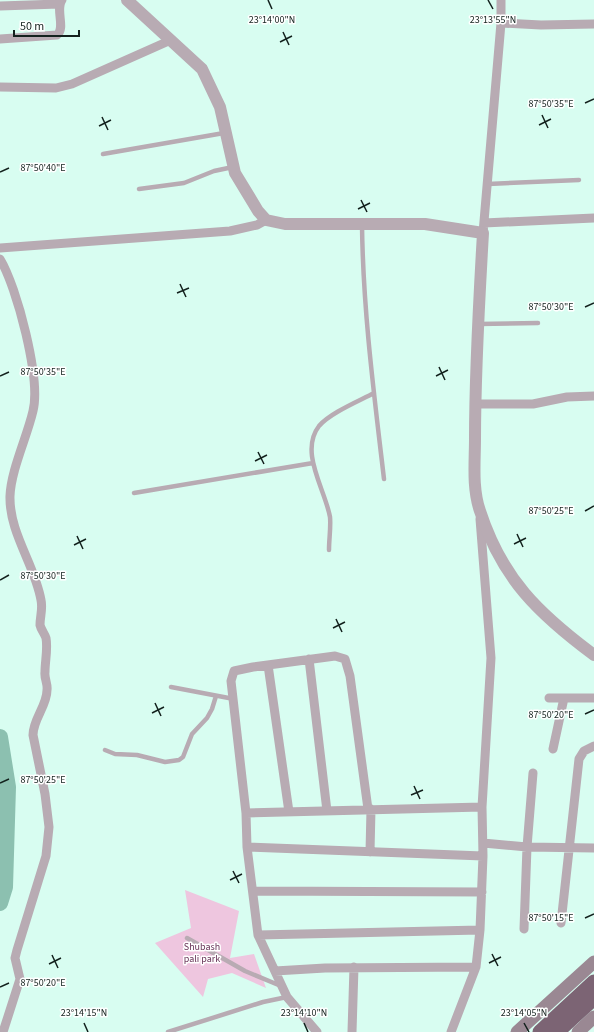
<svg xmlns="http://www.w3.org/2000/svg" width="594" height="1032" font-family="'Source Sans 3',sans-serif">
  <rect width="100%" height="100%" fill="#d8fdf1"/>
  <!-- green -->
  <path fill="#eec6df" d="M 185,890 L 239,911 L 230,958 L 254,954 L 266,988 L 232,973 L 208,979 L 203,997 L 155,943 L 191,928 Z"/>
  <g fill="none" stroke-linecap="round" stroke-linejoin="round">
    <!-- river -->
    <path stroke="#8cc0b0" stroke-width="16" d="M 0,737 L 8,787 L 5,887 L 0,903"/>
    <!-- service -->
    <path stroke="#b8abb3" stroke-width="4.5" d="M 103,154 L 224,133
      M 488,184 L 579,180
      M 139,189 L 184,183 L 214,171 L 233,167
      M 362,225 C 363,310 374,394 384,479
      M 478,324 L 538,323
      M 134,493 L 313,463
      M 329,550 C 329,539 331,527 330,517 C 325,489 299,452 319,426 C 330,413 359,401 374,393
      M 171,687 L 234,699
      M 105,750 L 115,754 L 137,755 L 165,762 L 179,760 L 183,757 L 192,734 L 207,718 L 212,709 L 216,696
      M 187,938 L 245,971 L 281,986
      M 168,1032 L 263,1002 L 287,997"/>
    <!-- minor -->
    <path stroke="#b8abb3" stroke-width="9" d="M 0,6 L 59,4
      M 501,23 L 541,25 L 594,24
      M 0,39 L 57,35 C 66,28 55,10 62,0
      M 0,87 L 56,88 L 72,84 L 171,40
      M 484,223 L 594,218
      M 483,233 L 501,23 L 501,0
      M 0,248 L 230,231 L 257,225 L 266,220
      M 0,259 C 17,287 41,379 33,411 C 27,437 11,470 10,496 C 9,533 35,565 41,600 C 43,609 40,616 40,625 C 41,630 45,634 46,638 C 48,649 45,661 45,672 C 44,678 48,684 47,690 C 47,706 33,719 33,735 L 45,794 L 49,827 L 46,856 L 17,950 L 15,958 L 20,979 L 3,1032
      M 475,404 L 533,404 L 567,397 L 594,396
      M 309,659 L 327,811
      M 268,665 L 289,812
      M 549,698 L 594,698
      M 553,749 L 564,698
      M 246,813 L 482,807
      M 483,843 L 527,847 L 594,848
      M 247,847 L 483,856
      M 370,852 L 371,809
      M 253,891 L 482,892
      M 561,923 L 579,759 L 584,751 L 594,746
      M 524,929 L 527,847 L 533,773
      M 258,935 L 480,930
      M 275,971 L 325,968 L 476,967
      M 317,1032 L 287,997 L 258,935 L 247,847 L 246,813 L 231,681 L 234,671 L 253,667 L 335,656 L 345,659 L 350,676 L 368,809
      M 352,1032 L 354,967
      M 451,1032 L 476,967 L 480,930 L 483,856 L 482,807 L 491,658 L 480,519"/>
    <!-- tertiary -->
    <path stroke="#b8abb3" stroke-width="12" d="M 127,0 L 202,69 L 220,107 L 235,173 L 258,211 L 266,220 L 285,224 L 425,224 L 483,233 C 479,301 475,370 475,439 C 475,462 472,488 480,511 C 502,579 539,614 594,655"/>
    <!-- secondary -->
    <path stroke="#9a8893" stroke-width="13" d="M 517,1032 L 594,962
      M 578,1032 L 594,1017"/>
    <!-- trunk -->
    <path stroke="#7c6474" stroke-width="15" d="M 540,1032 L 594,982
      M 557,1032 L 594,998"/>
  </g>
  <!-- ticks -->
  <path fill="none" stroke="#13211d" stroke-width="1.5" d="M 268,0 L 272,9M 488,0 L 493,9M 283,32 L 289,45M 280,42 L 292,36M 585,103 L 594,99M 542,115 L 548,128M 102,117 L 108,130M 539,125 L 551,119M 99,126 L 111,120M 0,172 L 9,168M 361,200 L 367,212M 358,209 L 370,203M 180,284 L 186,297M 177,293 L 189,288M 585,307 L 594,303M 439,367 L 445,380M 0,376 L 9,372M 436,376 L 448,370M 258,452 L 264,464M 255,461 L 267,455M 585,511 L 594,506M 517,534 L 523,547M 77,536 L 83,549M 514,544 L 526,538M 74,545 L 86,539M 0,580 L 9,575M 336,619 L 342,632M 333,628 L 345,622M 155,703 L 161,716M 152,713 L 164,707M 585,714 L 594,710M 0,783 L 9,779M 414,786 L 420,799M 411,795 L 423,790M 233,871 L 239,883M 230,880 L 242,874M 585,918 L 594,914M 492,954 L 498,966M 52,955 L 58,968M 489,963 L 501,957M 49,964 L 61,958M 0,987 L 9,983M 84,1023 L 88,1032M 304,1023 L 308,1032M 524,1023 L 529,1032"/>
  <g text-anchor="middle" stroke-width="3" stroke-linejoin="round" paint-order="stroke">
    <!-- park labels -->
    <g font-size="10" fill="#663256" stroke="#fff">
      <text x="202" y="950">Shubash<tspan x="202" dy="12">pali park</tspan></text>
    </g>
  </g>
  <g font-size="10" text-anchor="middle" fill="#13211d" stroke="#fff" stroke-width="3" stroke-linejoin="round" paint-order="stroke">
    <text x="493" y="23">23°13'55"N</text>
    <text x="272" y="23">23°14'00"N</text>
    <text x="551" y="107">87°50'35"E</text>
    <text x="43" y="171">87°50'40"E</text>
    <text x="551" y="310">87°50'30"E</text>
    <text x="43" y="375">87°50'35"E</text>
    <text x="551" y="514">87°50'25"E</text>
    <text x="43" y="579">87°50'30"E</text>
    <text x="551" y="718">87°50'20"E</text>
    <text x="43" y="783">87°50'25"E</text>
    <text x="551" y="921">87°50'15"E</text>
    <text x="43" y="986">87°50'20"E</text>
    <text x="304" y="1016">23°14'10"N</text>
    <text x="524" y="1016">23°14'05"N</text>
    <text x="84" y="1016">23°14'15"N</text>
  </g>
  <!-- scale -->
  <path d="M14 30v6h65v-6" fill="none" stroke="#13211d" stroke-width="2"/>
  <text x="20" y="30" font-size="12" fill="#13211d" stroke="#ffffff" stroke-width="3" paint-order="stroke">50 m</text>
</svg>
